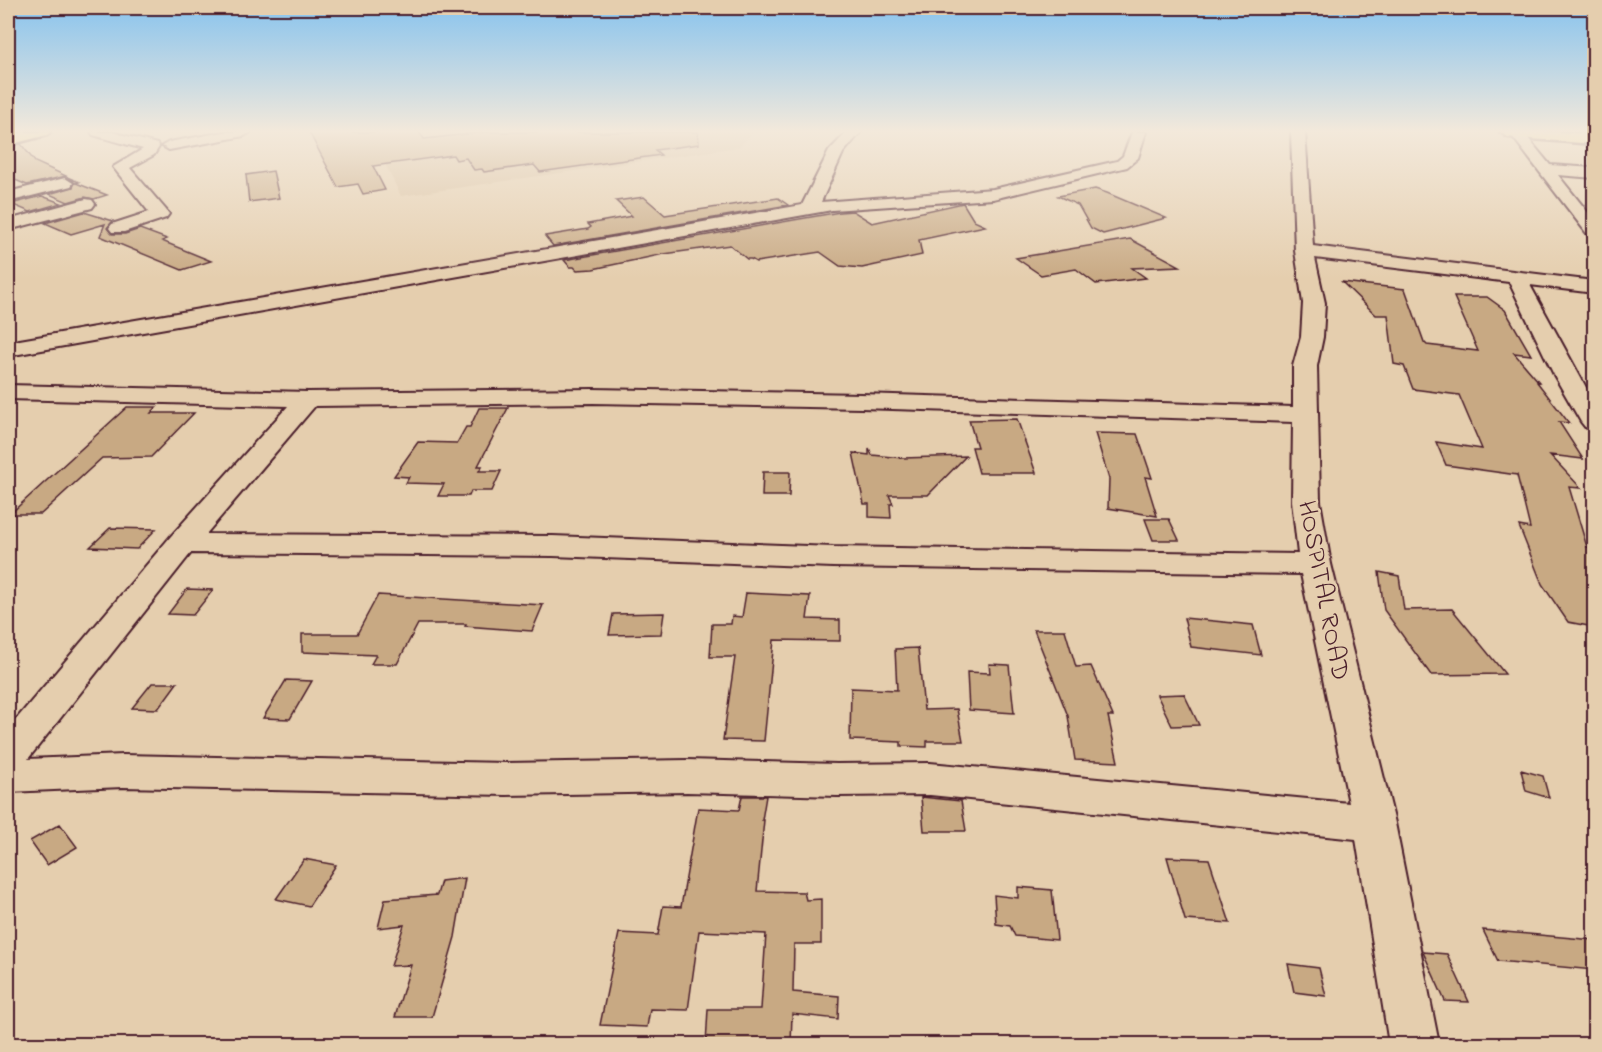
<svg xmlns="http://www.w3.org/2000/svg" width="1602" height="1052" font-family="'Indie Flower',sans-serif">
  <rect width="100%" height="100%" fill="#e5ceae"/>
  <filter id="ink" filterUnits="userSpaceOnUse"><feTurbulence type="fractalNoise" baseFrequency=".0167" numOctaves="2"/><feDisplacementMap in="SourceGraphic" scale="12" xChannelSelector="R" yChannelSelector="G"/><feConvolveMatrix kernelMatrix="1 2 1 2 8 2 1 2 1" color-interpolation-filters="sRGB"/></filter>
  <g filter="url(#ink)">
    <!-- built -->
    <path fill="#d9c09f" d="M 369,132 L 753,132 L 739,147 L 401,196 Z"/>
    <!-- building -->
    <path fill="#c8a983" stroke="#4a1f2b" stroke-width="1.5" d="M 309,132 L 419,132 L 424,139 L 486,132 L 698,132 L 699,144 L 655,150 L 661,155 L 540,172 L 534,165 L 484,172 L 482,169 L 474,170 L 466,158 L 456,160 L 453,155 L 373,166 L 385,190 L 363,194 L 358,184 L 338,187 Z
      M 21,144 L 35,162 L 66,176 L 27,185 L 8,177 L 8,147 Z
      M 273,171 L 279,198 L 249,202 L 246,175 Z
      M 67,177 L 79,182 L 76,183 L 107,195 L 94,199 L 85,197 L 68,202 L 49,194 L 73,187 L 75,183 Z
      M 1095,189 L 1107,193 L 1166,218 L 1103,234 L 1091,228 L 1078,205 L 1058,196 Z
      M 42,196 L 61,203 L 30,212 L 11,204 Z
      M 644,197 L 665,215 L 778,198 L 788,205 L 553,246 L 545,236 L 588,229 L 591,227 L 588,224 L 632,216 L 616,201 Z
      M 963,203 L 974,221 L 985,226 L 919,240 L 922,255 L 862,268 L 840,266 L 820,252 L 756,262 L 751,259 L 747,259 L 730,245 L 664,254 L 593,269 L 577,270 L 574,267 L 570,267 L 564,260 L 840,212 L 853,211 L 872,223 Z
      M 84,212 L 113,221 L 107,228 L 112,234 L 125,234 L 140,229 L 167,239 L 162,241 L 211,261 L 182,270 L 100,236 L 105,224 L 71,234 L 45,223 Z
      M 1130,239 L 1180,266 L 1132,268 L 1146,278 L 1096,284 L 1076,269 L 1041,275 L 1016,258 Z
      M 1342,282 L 1405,289 L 1424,342 L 1427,345 L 1478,351 L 1454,297 L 1487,297 L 1505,310 L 1531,355 L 1514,353 L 1539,382 L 1537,382 L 1569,423 L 1559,422 L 1583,459 L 1550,455 L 1581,488 L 1569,487 L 1587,547 L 1594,548 L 1594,627 L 1568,622 L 1542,584 L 1519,526 L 1530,528 L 1517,475 L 1446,465 L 1436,442 L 1482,449 L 1459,395 L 1413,389 L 1404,366 L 1394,364 L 1388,315 L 1376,315 Z
      M 127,407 L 157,407 L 151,413 L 194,413 L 151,457 L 102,458 L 41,514 L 10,514 Z
      M 479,408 L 508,408 L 478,466 L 482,466 L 479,471 L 501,471 L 492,491 L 471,491 L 469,496 L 438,496 L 444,484 L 406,483 L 409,477 L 394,476 L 418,442 L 457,443 L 466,427 L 470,427 Z
      M 1017,419 L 1036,473 L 979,473 L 972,447 L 977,447 L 969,420 Z
      M 1095,433 L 1137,434 L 1152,478 L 1145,477 L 1157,516 L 1108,508 L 1109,479 Z
      M 869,448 L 872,455 L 903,458 L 966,456 L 928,495 L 889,495 L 893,504 L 890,504 L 891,518 L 869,517 L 869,504 L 864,504 L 853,453 L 869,455 Z
      M 763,472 L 790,472 L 789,496 L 762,496 Z
      M 1145,519 L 1169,519 L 1179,540 L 1153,540 Z
      M 110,528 L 156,529 L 137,549 L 90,547 Z
      M 1379,572 L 1399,576 L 1404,610 L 1452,609 L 1505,674 L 1431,675 L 1384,610 Z
      M 187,589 L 213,590 L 193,615 L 168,614 Z
      M 746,593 L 810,596 L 807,619 L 840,620 L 840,641 L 774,640 L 764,741 L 723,740 L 735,657 L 710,657 L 712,624 L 731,624 L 732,616 L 742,617 Z
      M 378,595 L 543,605 L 532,631 L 465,626 L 466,624 L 418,624 L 397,664 L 371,664 L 376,655 L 302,652 L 302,634 L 357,634 Z
      M 664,613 L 661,634 L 609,635 L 613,614 Z
      M 1184,618 L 1253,625 L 1261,655 L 1191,647 Z
      M 1034,630 L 1065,630 L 1076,667 L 1091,666 L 1113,716 L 1108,716 L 1118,762 L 1075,760 L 1068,716 Z
      M 918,648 L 924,710 L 957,709 L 963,741 L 927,741 L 927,747 L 901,746 L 901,742 L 850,740 L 851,688 L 897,690 L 895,649 Z
      M 989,664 L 1009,665 L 1014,713 L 969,710 L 967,672 L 990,673 Z
      M 286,680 L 312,681 L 290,719 L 263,718 Z
      M 152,683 L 177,683 L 158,709 L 132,708 Z
      M 1184,694 L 1199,725 L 1172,726 L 1157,695 Z
      M 1521,770 L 1543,776 L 1549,798 L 1526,791 Z
      M 742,796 L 766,796 L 762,820 L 764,820 L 757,891 L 804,892 L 806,900 L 821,899 L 821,944 L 794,944 L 793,992 L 839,996 L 838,1019 L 792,1014 L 791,1044 L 706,1044 L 708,1009 L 761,1009 L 766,934 L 699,931 L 688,1010 L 650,1009 L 647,1027 L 600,1025 L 619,933 L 658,935 L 663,906 L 681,907 L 698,808 L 739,810 Z
      M 921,797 L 961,801 L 966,831 L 924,831 Z
      M 60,824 L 77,847 L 47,865 L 30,841 Z
      M 1167,857 L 1209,859 L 1230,923 L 1185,920 Z
      M 304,859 L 336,865 L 309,906 L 276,899 Z
      M 465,878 L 455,937 L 432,1017 L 395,1017 L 411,965 L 391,966 L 404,925 L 378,928 L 385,899 L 437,895 L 441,881 Z
      M 1018,887 L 1052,890 L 1057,940 L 1015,936 L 1010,926 L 996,924 L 994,895 L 1018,898 Z
      M 1483,930 L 1594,940 L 1594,970 L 1498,961 Z
      M 1423,952 L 1447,954 L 1469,1002 L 1445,1001 Z
      M 1288,964 L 1319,968 L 1326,996 L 1294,992 Z"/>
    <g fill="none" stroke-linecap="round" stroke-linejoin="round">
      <!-- minor casing -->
      <g stroke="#4a1f2b" stroke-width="4">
        <path id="minor" d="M 91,132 L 112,132 L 157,144 L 159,147 L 154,155 L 130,168 L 166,210 L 169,214 L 166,218 L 124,232 L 112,232 L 109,228 L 112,224 L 149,212 L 113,167 L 143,149 L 93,135 Z
          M 224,132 L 251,132 L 244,136 L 169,150 L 162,146 L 169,142 Z
          M 847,132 L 861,132 L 843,153 L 821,202 L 993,189 L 1117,161 L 1123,156 L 1132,132 L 1146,132 L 1138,158 L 1127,167 L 993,199 L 832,210 L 8,356 L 8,342 L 802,205 L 829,151 Z
          M 1291,132 L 1305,132 L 1313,246 L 1594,281 L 1594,293 L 1530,285 L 1594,402 L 1594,430 L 1585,427 L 1581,422 L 1554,375 L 1509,282 L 1315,258 L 1325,303 L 1323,337 L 1317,366 L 1320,501 L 1331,564 L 1395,823 L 1439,1044 L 1389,1044 L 1356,839 L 930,795 L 837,796 L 687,792 L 506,795 L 123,787 L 8,792 L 8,729 L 171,536 L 288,406 L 8,399 L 8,385 L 308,392 L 593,389 L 861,394 L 1293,407 L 1293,366 L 1301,337 L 1303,303 L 1295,251 ZM 593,403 L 861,408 L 1293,422 L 1292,501 L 1298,554 L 833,547 L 553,536 L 206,534 L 315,406 ZM 191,553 L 553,556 L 833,567 L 1301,574 L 1349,803 L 930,763 L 837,764 L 687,760 L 506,763 L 123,755 L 28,759 Z
          M 1509,132 L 1523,132 L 1550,165 L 1594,168 L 1594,178 L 1558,175 L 1594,220 L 1594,236 L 1588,235 Z
          M 65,178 L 73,183 L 71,186 L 8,202 L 8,192 Z
          M 86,199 L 92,200 L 95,204 L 92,208 L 8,230 L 8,220 Z"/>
      </g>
      <!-- trunk casing -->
      <g stroke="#4a1f2b" stroke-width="5">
        <path id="trunk" d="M 24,132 L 50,132 L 47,135 L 8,145 L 8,135 Z
          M 1500,132 L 1560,132 L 1594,134 L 1594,144 L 1508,137 Z"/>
      </g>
      <!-- minor -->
      <use href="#minor" fill="#e5ceae" fill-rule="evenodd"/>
      <!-- trunk -->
      <use href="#trunk" fill="#f7e281" fill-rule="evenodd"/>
    </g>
  </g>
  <!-- sky -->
  <linearGradient id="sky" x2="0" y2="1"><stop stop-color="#87c3ee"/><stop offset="0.47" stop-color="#f3e9db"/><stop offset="1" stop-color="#f3e9db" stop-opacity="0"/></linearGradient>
  <rect width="1602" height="279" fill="url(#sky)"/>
  <g text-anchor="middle" stroke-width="5" stroke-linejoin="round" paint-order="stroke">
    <!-- street labels -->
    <g font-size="26" fill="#4a1f2b" stroke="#e5ceae">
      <text transform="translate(1325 590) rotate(79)" y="9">HOSPITAL ROAD</text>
    </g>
  </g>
  <!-- margin -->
  <rect width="1602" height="1052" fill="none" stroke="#e5ceae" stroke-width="30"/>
  <rect x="15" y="15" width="1572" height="1022" fill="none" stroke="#4a1f2b" stroke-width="2" filter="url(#ink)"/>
</svg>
